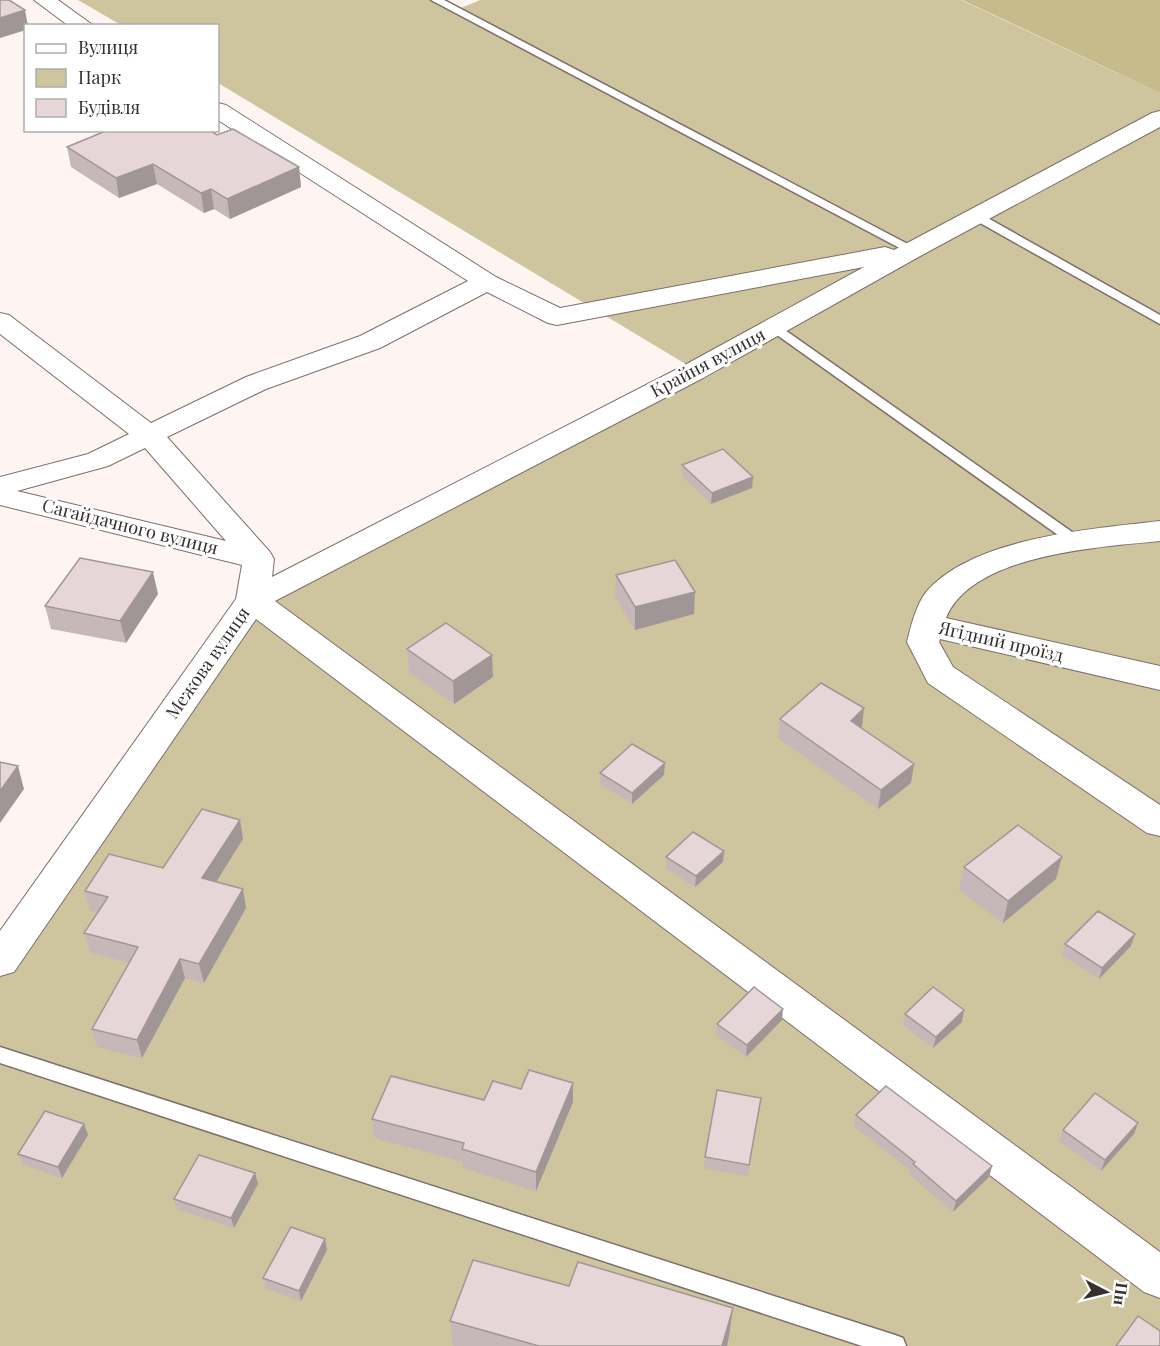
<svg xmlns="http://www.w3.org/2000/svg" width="1160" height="1346" font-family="'Playfair Display',serif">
  <rect width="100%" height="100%" fill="#fef4f1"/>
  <!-- green -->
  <path fill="#cec49d" d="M 78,0 L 433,0 L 454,11 L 480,0 L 961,0 L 1160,93 L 1160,112 L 694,369 L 218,83 L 218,26 L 121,25 Z
    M 1160,118 L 1160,1346 L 0,1346 L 0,961 L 252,600 Z"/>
  <!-- forest -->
  <path fill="#c8bb8b" d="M 962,0 L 1160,0 L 1160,93 Z"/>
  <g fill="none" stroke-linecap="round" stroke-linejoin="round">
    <!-- lane casing -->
    <g stroke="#7d6f6b" stroke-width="3">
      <path id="lane" d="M 431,0 L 444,0 L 919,250 L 917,253 L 909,253 Z
        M 977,212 L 1160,315 L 1160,324 L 973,219 L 971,216 Z
        M 775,323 L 1082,539 L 1085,542 L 1082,545 L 1072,545 L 770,330 L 768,327 L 770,324 Z
        M 0,1047 L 895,1335 L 903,1338 L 906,1346 L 862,1346 L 0,1063 Z"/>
    </g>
    <!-- street casing -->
    <g stroke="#7d6f6b" stroke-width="2">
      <path id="street" d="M 34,0 L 58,0 L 94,26 L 69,26 Z
        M 218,103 L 226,105 L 496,277 L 560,308 L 885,247 L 894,250 L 1152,113 L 1160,111 L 1160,127 L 922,255 L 703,378 L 275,601 L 1160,1252 L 1160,1298 L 1144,1292 L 256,619 L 14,972 L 0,976 L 0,931 L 236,599 L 242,565 L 0,505 L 0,477 L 88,454 L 129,434 L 0,334 L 0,313 L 9,315 L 151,423 L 246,377 L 360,336 L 468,281 L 218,120 ZM 864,267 L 683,366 L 272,577 L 274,559 L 270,552 L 167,437 L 266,389 L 380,348 L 487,292 L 548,323 L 557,325 ZM 145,448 L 226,541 L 17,491 L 108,466 Z
        M 1160,521 L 1160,541 C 1100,547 972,554 946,618 L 1160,666 L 1160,690 L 940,639 L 939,642 L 953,667 L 1160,805 L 1160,836 L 1147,833 L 928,683 L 907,642 C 911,626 916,604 927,591 C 975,537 1092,529 1160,521 Z"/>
    </g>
    <!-- lane -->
    <use href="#lane" fill="#fff" fill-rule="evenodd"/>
    <!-- street -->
    <use href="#street" fill="#fff" fill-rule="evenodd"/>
  </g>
  <!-- wall -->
  <path fill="#c6b8b9" d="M 217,135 L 299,167 L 301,187 L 230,219 L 214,209 L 204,213 L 157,184 L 119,198 L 71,167 L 67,147 Z
    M 682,465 L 752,488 L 711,504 L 682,476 Z
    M 616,575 L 694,614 L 635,630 L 615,597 Z
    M 158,594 L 126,643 L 51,629 L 45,606 Z
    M 407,649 L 492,655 L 493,677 L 454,704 L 409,672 Z
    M 864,708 L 861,728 L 914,764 L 911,783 L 878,809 L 778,738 L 780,719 Z
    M 665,763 L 664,775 L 632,804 L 600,784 L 600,773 Z
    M 240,820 L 243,839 L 216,882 L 243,889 L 246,908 L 204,983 L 185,978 L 142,1058 L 97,1047 L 92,1029 L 129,963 L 90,952 L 84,933 L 98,912 L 90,910 L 85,891 L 163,868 Z
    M 724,851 L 723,862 L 695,887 L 666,868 L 666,857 Z
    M 964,867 L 1056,879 L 1003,923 L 959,890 Z
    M 1135,934 L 1131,946 L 1099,979 L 1062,955 L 1065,944 Z
    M 905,1014 L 962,1022 L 933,1048 L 903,1025 Z
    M 782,1020 L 746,1057 L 716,1035 L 717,1024 Z
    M 521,1089 L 573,1102 L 536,1191 L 463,1168 L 463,1162 L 375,1138 L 372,1119 L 484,1100 Z
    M 759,1109 L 748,1176 L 704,1168 L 705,1157 Z
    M 856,1115 L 992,1166 L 989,1177 L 953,1212 L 910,1175 L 911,1171 L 854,1126 Z
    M 84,1124 L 88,1135 L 62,1178 L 22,1164 L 18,1154 Z
    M 1063,1130 L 1134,1134 L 1101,1171 L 1059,1141 Z
    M 255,1173 L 258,1184 L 234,1228 L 177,1209 L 174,1199 Z
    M 327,1250 L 301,1301 L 266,1289 L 263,1278 Z
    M 569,1286 L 733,1308 L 729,1336 L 727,1346 L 453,1346 L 450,1321 Z"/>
  <!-- shaded-wall -->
  <path fill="#a19696" d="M 25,10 L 28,26 L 26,26 L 26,30 L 0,38 L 0,18 Z
    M 153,164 L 157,184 L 119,198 L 116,178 Z
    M 299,167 L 301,187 L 230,219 L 227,199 Z
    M 211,189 L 214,209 L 204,213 L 201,193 Z
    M 753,477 L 752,488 L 711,504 L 712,493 Z
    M 153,572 L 158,594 L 126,643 L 120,621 Z
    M 695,592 L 694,614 L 635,630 L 635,607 Z
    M 492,655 L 493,677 L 454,704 L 453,681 Z
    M 864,708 L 862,727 L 848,740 L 851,721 Z
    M 665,763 L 664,775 L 632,804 L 632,793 Z
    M 914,764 L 911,783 L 878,809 L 881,790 Z
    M 18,766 L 24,789 L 0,823 L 0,791 Z
    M 240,820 L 243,839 L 206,898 L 202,878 Z
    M 724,851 L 723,862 L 695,887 L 696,876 Z
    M 1062,857 L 1056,879 L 1003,923 L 1008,901 Z
    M 243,889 L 246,908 L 204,983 L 199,964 Z
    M 1135,934 L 1131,946 L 1099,979 L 1102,968 Z
    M 180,959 L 185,978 L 142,1058 L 137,1040 Z
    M 783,1009 L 782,1020 L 746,1057 L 747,1045 Z
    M 964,1010 L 962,1022 L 933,1048 L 936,1037 Z
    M 573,1083 L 573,1102 L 536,1191 L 536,1172 Z
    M 1138,1123 L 1134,1134 L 1101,1171 L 1105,1160 Z
    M 84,1124 L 88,1135 L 62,1178 L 58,1167 Z
    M 992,1166 L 989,1177 L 953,1212 L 956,1201 Z
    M 255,1173 L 258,1184 L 234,1228 L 231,1218 Z
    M 325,1239 L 327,1250 L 301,1301 L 299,1291 Z
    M 733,1308 L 729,1336 L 727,1346 L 722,1346 Z"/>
  <!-- building -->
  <path fill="#e6d6d7" stroke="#a19696" stroke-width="1.5" d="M 0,0 L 9,0 L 25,10 L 0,18 Z
    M 233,129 L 299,167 L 227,199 L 211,189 L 201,193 L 153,164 L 116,178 L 67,147 L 108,130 L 209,130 L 217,135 Z
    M 723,449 L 753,477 L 712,493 L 682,465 Z
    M 80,558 L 153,572 L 120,621 L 45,606 Z
    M 675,560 L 695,592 L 635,607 L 616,575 Z
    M 446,623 L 492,655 L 453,681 L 407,649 Z
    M 821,683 L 864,708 L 851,721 L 914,764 L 881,790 L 780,719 Z
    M 632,744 L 665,763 L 632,793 L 600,773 Z
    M 0,762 L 18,766 L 0,791 Z
    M 202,809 L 240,820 L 202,878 L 243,889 L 199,964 L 180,959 L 137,1040 L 92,1029 L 138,947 L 84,933 L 108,897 L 85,891 L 109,854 L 163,868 Z
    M 1018,825 L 1062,857 L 1008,901 L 964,867 Z
    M 693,832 L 724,851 L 696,876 L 666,857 Z
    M 1098,911 L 1135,934 L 1102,968 L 1065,944 Z
    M 754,987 L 783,1009 L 747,1045 L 717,1024 Z
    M 933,987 L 964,1010 L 936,1037 L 905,1014 Z
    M 529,1070 L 573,1083 L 536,1172 L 462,1149 L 464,1143 L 372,1119 L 391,1076 L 484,1100 L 493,1081 L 521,1089 Z
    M 886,1086 L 992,1166 L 956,1201 L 913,1164 L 915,1162 L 856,1115 Z
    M 717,1090 L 761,1098 L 749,1165 L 705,1157 Z
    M 1095,1093 L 1138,1123 L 1105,1160 L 1063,1130 Z
    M 45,1111 L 84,1124 L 58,1167 L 18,1154 Z
    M 199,1155 L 255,1173 L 231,1218 L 174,1199 Z
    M 291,1227 L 325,1239 L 299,1291 L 263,1278 Z
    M 473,1260 L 569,1286 L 578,1262 L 733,1308 L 722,1346 L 539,1346 L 450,1321 Z
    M 1138,1316 L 1160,1331 L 1160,1346 L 1116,1346 Z"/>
  <g text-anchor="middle" stroke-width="6" stroke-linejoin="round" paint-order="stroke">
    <!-- street labels -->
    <g font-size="18" fill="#36302f" stroke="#fff">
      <text transform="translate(708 363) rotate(-28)" y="6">Крайня вулиця</text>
      <text transform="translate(130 527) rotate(14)" y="6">Сагайдачного вулиця</text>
      <text transform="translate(1001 642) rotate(13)" y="6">Ягідний проїзд</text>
      <text transform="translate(208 663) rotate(-55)" y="6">Межова вулиця</text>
    </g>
  </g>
  <!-- legend -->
  <rect x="24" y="24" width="195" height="108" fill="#ffffff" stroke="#afacac" stroke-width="1.5"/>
  <rect x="36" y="44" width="30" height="9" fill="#ffffff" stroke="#afacac" stroke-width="1.5"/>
  <text x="78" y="54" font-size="18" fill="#36302f">Вулиця</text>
  <rect x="36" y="69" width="30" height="18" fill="#cec49d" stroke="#afacac" stroke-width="1.5"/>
  <text x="78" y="84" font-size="18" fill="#36302f">Парк</text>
  <rect x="36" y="99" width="30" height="18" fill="#e6d6d7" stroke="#afacac" stroke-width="1.5"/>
  <text x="78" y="114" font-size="18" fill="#36302f">Будівля</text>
  <!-- north arrow -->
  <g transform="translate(1106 1292) rotate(97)" stroke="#ffffff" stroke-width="4.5" paint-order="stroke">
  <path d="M0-4.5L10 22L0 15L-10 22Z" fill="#36302f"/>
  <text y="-9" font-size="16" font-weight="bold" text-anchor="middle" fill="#36302f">Пн</text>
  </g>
</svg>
